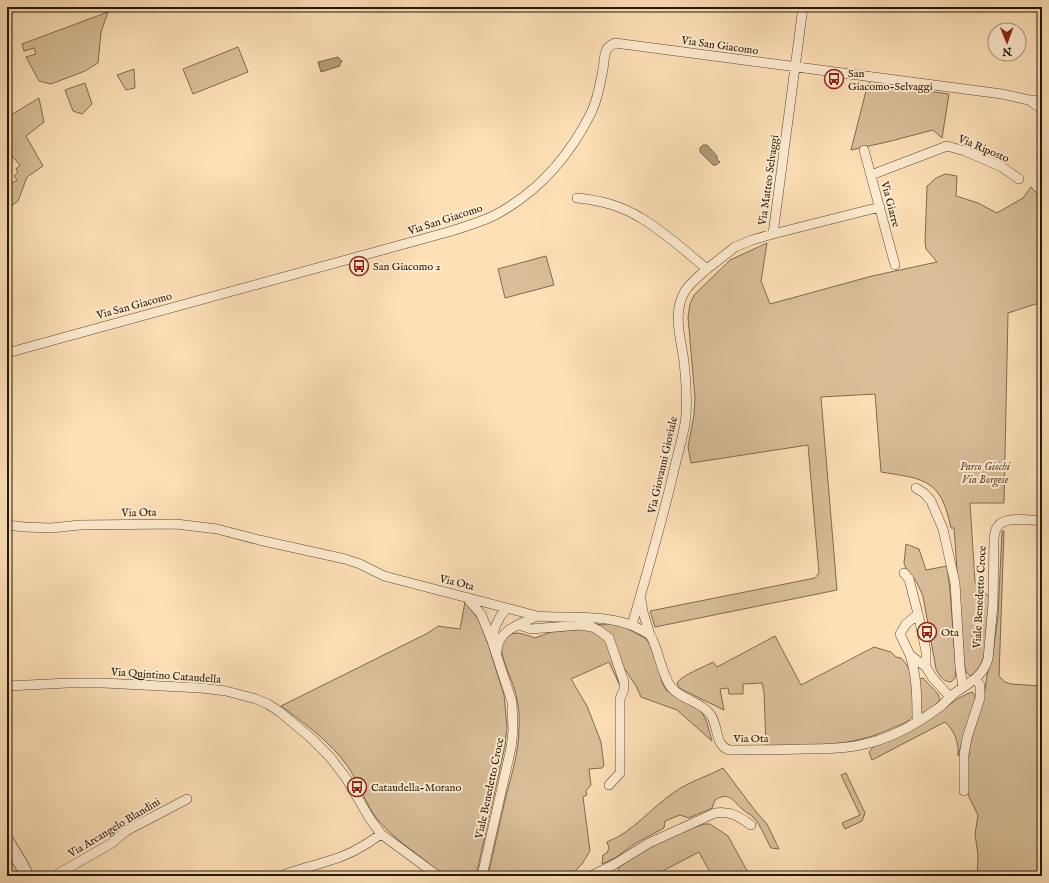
<svg xmlns="http://www.w3.org/2000/svg" width="1049" height="883" font-family="'IM FELL English',serif">
  <rect width="100%" height="100%" fill="#fee0b7"/>
  <filter id="stains"><feTurbulence type="fractalNoise" baseFrequency=".005" numOctaves="4"/><feColorMatrix values="0 0 0 0 .2 0 0 0 0 .09 0 0 0 0 .02 0 0 0 .5 -.17"/></filter>
  <radialGradient id="worn" r=".72"><stop offset=".6" stop-color="#630" stop-opacity="0"/><stop offset="1" stop-color="#630" stop-opacity=".3"/></radialGradient>
  <!-- green -->
  <path fill="#d9be99" stroke="#806a50" d="M 108,12 L 101,32 L 98,63 L 85,71 L 51,84 L 39,81 L 26,57 L 36,54 L 34,48 L 24,51 L 22,44 Z
    M 238,47 L 248,72 L 193,94 L 183,69 Z
    M 134,69 L 135,88 L 126,90 L 117,75 Z
    M 85,83 L 92,104 L 82,114 L 73,111 L 65,90 Z
    M 868,83 L 949,94 L 942,138 L 933,130 L 887,142 L 851,150 Z
    M 39,98 L 44,122 L 26,136 L 43,166 L 27,177 L 18,201 L 7,209 L 7,187 L 17,180 L 14,176 L 18,172 L 16,169 L 20,165 L 12,156 L 7,159 L 7,120 L 11,115 Z
    M 945,174 L 957,176 L 956,196 L 978,203 L 997,213 L 1023,198 L 1031,187 L 1042,199 L 1042,302 L 1008,313 L 1004,503 L 970,503 L 975,582 L 989,597 C 988,619 991,665 970,676 L 966,672 L 963,657 L 954,528 L 951,528 C 941,479 925,479 881,472 L 875,394 L 821,397 L 837,590 L 655,627 L 650,611 L 815,578 L 819,573 L 808,445 L 691,463 L 688,447 L 694,415 L 695,398 L 688,317 L 690,304 L 694,295 L 730,260 L 767,243 L 761,281 L 770,304 L 872,276 L 937,262 L 926,249 L 925,242 L 927,186 L 936,178 Z
    M 546,256 L 554,285 L 505,298 L 498,269 Z
    M 1002,531 L 1004,531 L 999,676 L 1005,682 L 1011,684 L 1042,686 L 1042,876 L 977,876 L 978,855 L 975,834 L 978,815 L 968,795 L 967,775 L 970,744 L 984,698 L 987,675 L 993,653 L 998,616 Z
    M 906,544 L 919,549 L 926,570 L 947,566 L 950,591 L 956,669 L 955,678 L 951,682 C 943,682 939,675 936,669 L 923,596 L 916,581 L 906,569 L 904,563 Z
    M 465,602 L 479,620 L 488,644 L 504,695 L 507,727 L 505,746 L 476,876 L 443,876 C 423,856 396,842 378,820 C 365,804 360,784 348,767 C 331,742 305,724 281,706 L 428,633 L 438,626 L 460,629 Z
    M 576,622 L 604,625 L 609,623 L 620,625 L 645,638 L 652,647 L 659,668 L 662,682 L 666,690 L 701,710 L 707,723 L 712,741 L 677,710 L 641,697 L 636,686 L 624,668 L 611,636 Z
    M 586,629 L 600,633 L 607,642 L 620,686 L 609,662 L 571,679 L 587,706 L 601,742 L 604,766 L 602,768 L 589,769 L 591,785 L 586,791 L 587,795 L 583,797 L 590,851 L 582,864 L 573,873 L 568,876 L 488,876 C 494,849 500,822 506,796 C 512,773 519,751 519,727 C 520,715 518,702 515,691 C 512,679 499,656 502,644 C 507,627 524,634 535,638 L 551,632 Z
    M 775,636 L 801,685 L 874,647 L 891,652 L 896,657 L 901,658 L 907,665 L 910,671 L 913,684 L 913,716 C 909,722 902,724 895,727 C 851,748 813,745 766,746 L 764,693 L 762,683 L 743,684 L 743,694 L 729,694 L 728,688 L 720,689 L 724,710 L 679,688 L 677,683 C 682,675 704,667 713,662 L 717,667 Z
    M 923,678 L 938,694 L 940,700 L 934,706 L 922,714 L 921,713 L 919,679 Z
    M 972,692 L 975,695 L 975,699 L 958,756 C 959,743 955,731 945,722 L 872,760 L 869,752 L 873,747 C 891,739 910,732 927,721 C 942,712 956,697 972,692 Z
    M 723,768 L 757,813 L 767,824 L 779,849 L 771,848 C 766,839 761,826 754,818 C 750,814 745,812 741,808 C 733,801 729,791 715,800 L 712,808 L 689,818 L 680,815 L 665,821 L 664,828 L 636,843 L 615,858 L 602,864 L 603,855 L 607,853 L 609,848 L 607,842 C 633,832 651,808 673,793 C 686,783 708,776 723,768 Z
    M 846,773 L 865,813 L 862,821 L 845,829 L 842,823 L 860,815 L 841,775 Z
    M 704,824 L 710,824 L 728,836 L 750,876 L 712,876 L 699,852 L 653,876 L 620,876 L 618,871 L 619,867 C 645,848 674,834 704,824 Z"/>
  <!-- water -->
  <path fill="#b59c7b" stroke="#7c674c" d="M 338,57 L 342,61 L 340,64 L 340,66 L 321,72 L 318,62 Z
    M 703,145 L 707,145 L 717,156 L 717,159 L 720,162 L 716,165 L 713,165 L 700,152 L 700,148 Z"/>
  <g fill="none" stroke-linecap="round" stroke-linejoin="round">
    <!-- minor casing -->
    <g stroke="#5c4932" stroke-width="10">
      <path id="minor" d="M 803,7 L 773,234 L 880,207
        M 1029,100 L 1042,109
        M 864,150 L 895,265
        M 871,175 L 947,146 L 965,151 L 1002,167 L 1019,179
        M 577,198 C 599,200 622,206 641,218 C 665,232 686,252 707,269 L 735,247 L 752,240 L 773,234
        M 7,353 L 448,232 C 464,227 482,222 497,214 C 539,191 570,155 591,113 C 598,99 600,84 603,69 C 604,63 604,56 606,51 C 608,46 611,45 615,43 L 1002,94 L 1029,100 L 1042,100
        M 916,488 L 924,493 L 931,501 L 943,529 L 955,583 L 960,667 L 963,687
        M 7,525 L 24,527 L 51,528 L 80,525 L 176,524 L 217,529 L 259,540 L 345,559 L 360,564 L 384,576 L 537,616 C 572,619 611,613 642,630 C 644,632 648,633 650,635 C 652,637 653,641 654,643 C 659,655 664,680 672,688 C 682,700 700,701 710,714 C 719,725 714,745 729,750 C 754,750 779,750 805,749 C 823,749 842,749 860,745 C 887,740 915,725 937,709 C 942,706 946,701 950,697 C 966,683 981,681 988,659 L 993,604 L 994,538 C 995,534 995,529 998,526 C 1004,516 1031,520 1042,521
        M 904,573 L 909,579 L 918,614 L 926,651 L 926,667
        M 466,597 L 481,614 L 492,641
        M 641,600 L 643,612 L 650,635
        M 918,614 L 906,624 L 900,634 L 910,655 L 926,667 L 932,677 L 950,697
        M 519,625 L 531,629 L 580,625 L 592,627 L 598,630 L 609,638 L 624,682 L 624,689 L 620,699 L 620,773 L 609,785
        M 632,625 C 647,573 662,522 674,470 C 678,452 684,435 686,416 C 687,399 686,380 684,362 C 681,338 672,313 685,291 C 691,282 699,276 707,269
        M 497,651 C 497,630 521,624 537,616
        M 910,655 C 917,676 917,699 917,721
        M 7,686 L 68,683 L 103,683 L 201,688 L 226,691 L 256,699 L 268,704 L 280,712 L 312,739 L 330,757 L 346,778 L 370,819 L 381,834 L 438,876
        M 964,791 L 964,755 L 967,738 L 980,698 L 980,685 L 976,680
        M 54,876 L 112,843 L 126,831 L 187,799
        M 281,876 C 295,870 310,867 325,862 C 345,857 365,846 381,834
        M 482,876 L 511,748 L 513,731 L 512,702 L 492,641 L 495,627 L 500,617 L 507,608
        M 591,876 L 615,864 L 649,843 L 715,813 C 731,811 738,816 751,825"/>
    </g>
    <!-- secondary casing -->
    <g stroke="#261706" stroke-width="14">
      <path id="secondary" d="M 7,841 L 21,864 L 27,876"/>
    </g>
    <!-- minor -->
    <use href="#minor" stroke="#feebd0" stroke-width="9"/>
    <!-- secondary -->
    <use href="#secondary" stroke="#feebd0" stroke-width="13"/>
  </g>
  <!-- icons -->
  <defs>
    <g id="bus-ring" transform="scale(1)"><circle r="9.5" fill="#feebd0" stroke="#8f2418" stroke-width="1.5"/><path d="M-5-6H5V4H4V6H2V4H-2V6H-4V4H-5ZM-3.5-4V0h7V-4ZM-3.5 1.2v1.5H-2V1.2ZM2 1.2v1.5H3.5V1.2Z" fill="#8f2418"/></g>
  </defs>
  <g fill-rule="evenodd">
    <use href="#bus-ring" x="834" y="79"/>
    <use href="#bus-ring" x="359" y="266"/>
    <use href="#bus-ring" x="927" y="632"/>
    <use href="#bus-ring" x="357" y="787"/>
  </g>
  <g text-anchor="middle" stroke-width="4" stroke-linejoin="round" paint-order="stroke">
    <!-- street labels -->
    <g font-size="11" fill="#261706" stroke="#feebd0">
      <text transform="translate(720 45) rotate(8)" y="4">Via San Giacomo</text>
      <text transform="translate(984 148) rotate(23)" y="4">Via Riposto</text>
      <text transform="translate(768 180) rotate(-82)" y="4">Via Matteo Selvaggi</text>
      <text transform="translate(891 204) rotate(75)" y="4">Via Giarre</text>
      <text transform="translate(445 219) rotate(-18)" y="4">Via San Giacomo</text>
      <text transform="translate(134 305) rotate(-15)" y="4">Via San Giacomo</text>
      <text transform="translate(662 465) rotate(-77)" y="4">Via Giovanni Gioviale</text>
      <text transform="translate(139 512) rotate(-1)" y="4">Via Ota</text>
      <text transform="translate(457 582) rotate(14)" y="4">Via Ota</text>
      <text transform="translate(979 597) rotate(-87)" y="4">Viale Benedetto Croce</text>
      <text transform="translate(166 675) rotate(4)" y="4">Via Quintino Cataudella</text>
      <text x="751" y="742">Via Ota</text>
      <text transform="translate(489 788) rotate(-78)" y="4">Viale Benedetto Croce</text>
      <text transform="translate(114 827) rotate(-31)" y="4">Via Arcangelo Blandini</text>
    </g>
    <!-- poi labels -->
    <g font-size="11" fill="#261706" stroke="#feebd0" text-anchor="start">
      <text x="848" y="77">San<tspan x="848" dy="13">Giacomo-Selvaggi</tspan></text>
      <text x="373" y="270">San Giacomo 2</text>
      <text x="941" y="636">Ota</text>
      <text x="371" y="791">Cataudella-Morano</text>
    </g>
    <!-- park labels -->
    <g font-size="11" font-style="italic" fill="#5c4932" stroke="#feebd0">
      <text x="985" y="470">Parco Giochi<tspan x="985" dy="13">Via Borgese</tspan></text>
    </g>
  </g>
  <!-- margin -->
  <rect width="1049" height="883" fill="none" stroke="#fee0b7" stroke-width="24"/>
  <rect x="8" y="8" width="1033" height="867" fill="none" stroke="#261706" stroke-width="2"/>
  <rect x="12" y="12" width="1025" height="859" fill="none" stroke="#261706"/>
  <!-- north arrow -->
  <g transform="translate(1007 42) rotate(179)"><circle r="19" fill="#feebd0" stroke="#a8967f"/>
  <path d="M0-3L7 15L0 10L-7 15Z" fill="#8f2418"/>
  <text y="-6" font-size="11" font-weight="bold" text-anchor="middle" fill="#261706">N</text>
  </g>
  <rect width="100%" height="100%" filter="url(#stains)"/>
  <rect width="100%" height="100%" fill="url(#worn)"/>
</svg>
